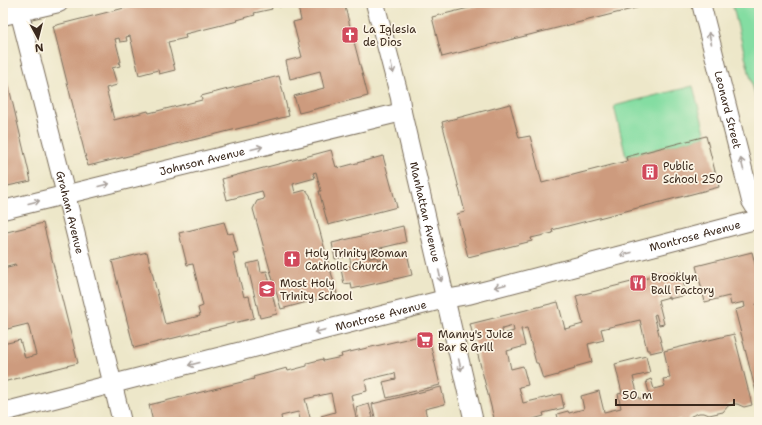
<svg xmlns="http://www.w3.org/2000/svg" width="762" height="425" font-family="'Shantell Sans',sans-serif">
  <rect width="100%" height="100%" fill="#fcf5e5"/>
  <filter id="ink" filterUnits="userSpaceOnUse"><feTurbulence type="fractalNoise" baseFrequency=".025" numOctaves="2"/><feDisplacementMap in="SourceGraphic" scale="8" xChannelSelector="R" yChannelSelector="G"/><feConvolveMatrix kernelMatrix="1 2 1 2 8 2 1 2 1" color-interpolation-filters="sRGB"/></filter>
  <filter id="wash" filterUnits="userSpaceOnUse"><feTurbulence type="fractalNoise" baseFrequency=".012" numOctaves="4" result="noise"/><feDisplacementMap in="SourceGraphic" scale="16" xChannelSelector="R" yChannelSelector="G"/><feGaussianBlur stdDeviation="0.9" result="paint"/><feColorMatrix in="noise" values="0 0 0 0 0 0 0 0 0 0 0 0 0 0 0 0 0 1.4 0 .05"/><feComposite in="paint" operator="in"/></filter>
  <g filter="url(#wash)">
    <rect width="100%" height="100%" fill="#ede7c9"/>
    <!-- green -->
    <path fill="#84dda2" stroke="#608460" d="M 732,3 L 759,3 L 759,112 Z
      M 693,86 L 706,136 L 626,157 L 614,106 Z"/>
    <g id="blocks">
      <!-- building -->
      <path fill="#cd9b7e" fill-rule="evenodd" d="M 144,3 L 270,3 L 272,9 L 254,13 L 255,15 L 237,20 L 238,21 L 185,34 L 186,38 L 168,42 L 175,70 L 159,74 L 158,70 L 139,75 L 130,36 L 126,37 L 127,41 L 120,42 L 119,38 L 115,39 L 121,62 L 119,62 L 120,66 L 112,68 L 117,85 L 106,88 L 114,120 L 148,111 L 149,113 L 202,100 L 201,96 L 279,76 L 289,116 L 88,166 L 53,26 Z
        M 278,3 L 293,3 L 293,4 L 279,7 Z
        M 297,3 L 344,3 L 368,96 L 299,113 L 294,96 L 324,88 L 320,71 L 290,79 L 286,61 L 302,57 L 293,22 L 301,20 Z
        M 489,3 L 652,3 L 652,4 L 442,57 L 432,17 Z
        M 3,62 L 31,181 L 3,187 Z
        M 510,104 L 519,138 L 530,136 L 542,183 L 627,161 L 626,157 L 706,136 L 719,187 L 552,230 L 553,233 L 531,238 L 532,241 L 468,257 L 457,214 L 465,212 L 442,122 Z
        M 331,150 L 336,167 L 338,166 L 338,168 L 383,156 L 397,207 L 328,225 L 319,191 L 321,191 L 316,172 L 313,173 L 315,178 L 293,184 L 295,193 L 306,190 L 310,195 L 337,294 L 281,309 L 253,209 L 257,201 L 264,199 L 262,191 L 227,200 L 222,179 Z
        M 224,222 L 228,234 L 233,233 L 238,252 L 233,253 L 244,297 L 249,296 L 254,318 L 134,348 L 112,261 L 147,252 L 165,324 L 200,316 L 198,308 L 203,306 L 193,264 L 187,265 L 179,233 Z
        M 43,223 L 78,363 L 3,382 L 3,344 L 20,340 L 25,358 L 36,355 L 28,324 L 3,330 L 3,269 L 16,266 L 15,264 L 3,267 L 3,252 L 5,251 L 3,243 L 3,233 Z
        M 403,226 L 406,242 L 368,251 L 369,258 L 377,257 L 378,260 L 407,253 L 412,275 L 352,289 L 351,283 L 344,284 L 341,269 L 352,266 L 349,256 L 335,259 L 332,243 Z
        M 752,252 L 759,280 L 759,303 L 756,304 L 759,317 L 758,400 L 735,310 L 745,307 L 744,302 L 731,305 L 729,296 L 705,302 L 696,266 Z
        M 259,261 L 261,272 L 267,271 L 277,314 L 260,318 L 247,264 Z
        M 681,271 L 686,295 L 669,299 L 669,297 L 658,300 L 664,324 L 659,325 L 656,314 L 654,315 L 663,350 L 650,353 L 650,350 L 647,350 L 640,320 L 601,329 L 604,340 L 588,344 L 592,362 L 574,367 L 575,369 L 558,374 L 558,375 L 543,379 L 538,363 L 536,363 L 527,328 L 521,329 L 525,346 L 507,351 L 511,369 L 523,366 L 528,385 L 519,387 L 523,403 L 561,394 L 564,408 L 543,413 L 544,416 L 522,422 L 495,422 L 470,324 L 558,302 L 565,329 L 583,324 L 576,296 L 663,274 L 663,276 ZM 513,326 L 514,331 L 503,334 L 502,329 Z
        M 428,334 L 440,385 L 387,398 L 383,382 L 396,379 L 395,373 L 365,380 L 367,391 L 351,395 L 357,422 L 323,422 L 321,416 L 335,412 L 331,393 L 305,399 L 311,421 L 309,422 L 301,422 L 298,412 L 281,416 L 282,422 L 265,422 L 264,421 L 258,422 L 226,422 L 226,419 L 215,422 L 153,422 L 149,405 L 254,379 L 253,377 L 287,368 L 288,371 L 307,366 L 307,363 L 323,359 L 323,361 L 342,357 L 341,354 Z
        M 734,334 L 752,405 L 744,407 L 737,404 L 733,404 L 728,406 L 723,412 L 709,415 L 704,413 L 699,413 L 691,416 L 688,419 L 688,421 L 684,422 L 681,422 L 680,419 L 670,422 L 559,422 L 557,414 L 568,411 L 569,413 L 584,409 L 581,396 L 599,391 L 604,412 L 621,408 L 618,394 L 622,393 L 615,364 L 646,356 L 650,373 L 633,377 L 639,399 L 650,396 L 646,381 L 651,379 L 654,389 L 665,386 L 663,379 L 670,378 L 664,351 Z
        M 441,387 L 445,404 L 425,409 L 428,422 L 376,422 L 372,404 Z
        M 369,404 L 373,418 L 359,422 L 356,408 Z"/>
    </g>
  </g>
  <g filter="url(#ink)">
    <use href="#blocks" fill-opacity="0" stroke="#796c5a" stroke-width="1"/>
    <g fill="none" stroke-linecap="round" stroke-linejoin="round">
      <!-- minor casing -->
      <g stroke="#796c5a" stroke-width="20">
        <g id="minor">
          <path id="s1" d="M 17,3 L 66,195 L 122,422"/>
          <path id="s2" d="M 375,3 L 400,98 L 402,112 L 474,422"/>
          <path id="s3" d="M 701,3 L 751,201 L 759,214"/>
          <path d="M 3,16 L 59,3"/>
          <path id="s4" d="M 3,210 L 402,112"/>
          <path id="s5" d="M 3,412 L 445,299 L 468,295 L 759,219"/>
        </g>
      </g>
      <!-- minor -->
      <use href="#minor" stroke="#fff" stroke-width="18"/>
    </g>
    <!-- one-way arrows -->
    <defs><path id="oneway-shaft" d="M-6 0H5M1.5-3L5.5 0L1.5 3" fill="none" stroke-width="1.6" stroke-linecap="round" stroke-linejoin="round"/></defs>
    <g stroke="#a79f9a">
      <use href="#oneway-shaft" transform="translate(710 38) rotate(-104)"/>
      <use href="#oneway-shaft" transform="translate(392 68) rotate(76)"/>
      <use href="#oneway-shaft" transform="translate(257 148) rotate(-14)"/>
      <use href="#oneway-shaft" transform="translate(742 164) rotate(-104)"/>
      <use href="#oneway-shaft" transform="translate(104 185) rotate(-14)"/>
      <use href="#oneway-shaft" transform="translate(34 202) rotate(-14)"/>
      <use href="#oneway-shaft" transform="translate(626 254) rotate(166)"/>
      <use href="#oneway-shaft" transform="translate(440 276) rotate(77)"/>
      <use href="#oneway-shaft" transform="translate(500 286) rotate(166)"/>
      <use href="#oneway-shaft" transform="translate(320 331) rotate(166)"/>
      <use href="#oneway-shaft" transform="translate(194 364) rotate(166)"/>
      <use href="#oneway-shaft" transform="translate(460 365) rotate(77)"/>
    </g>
  </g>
  <!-- icons -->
  <defs>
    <g id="church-square" transform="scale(0.9)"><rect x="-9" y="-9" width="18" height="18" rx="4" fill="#d1495b" stroke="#fcf5e5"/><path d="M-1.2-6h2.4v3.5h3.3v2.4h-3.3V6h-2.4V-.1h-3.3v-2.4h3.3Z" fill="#fff"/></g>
    <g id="building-square" transform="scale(0.9)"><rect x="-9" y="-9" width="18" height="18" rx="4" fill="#d1495b" stroke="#fcf5e5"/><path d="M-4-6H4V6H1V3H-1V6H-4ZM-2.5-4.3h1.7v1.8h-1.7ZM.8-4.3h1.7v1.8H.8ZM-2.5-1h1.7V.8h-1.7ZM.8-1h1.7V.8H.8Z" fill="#fff"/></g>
    <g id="restaurant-square" transform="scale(0.9)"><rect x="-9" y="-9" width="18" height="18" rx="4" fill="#d1495b" stroke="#fcf5e5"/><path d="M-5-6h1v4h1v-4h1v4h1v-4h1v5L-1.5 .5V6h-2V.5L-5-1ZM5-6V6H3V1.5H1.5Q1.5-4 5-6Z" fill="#fff"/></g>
    <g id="school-square" transform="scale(0.9)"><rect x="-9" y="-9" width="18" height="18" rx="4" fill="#d1495b" stroke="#fcf5e5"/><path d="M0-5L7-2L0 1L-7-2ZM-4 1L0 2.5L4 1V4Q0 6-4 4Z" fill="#fff"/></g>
    <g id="supermarket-square" transform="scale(0.9)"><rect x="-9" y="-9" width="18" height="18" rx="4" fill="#d1495b" stroke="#fcf5e5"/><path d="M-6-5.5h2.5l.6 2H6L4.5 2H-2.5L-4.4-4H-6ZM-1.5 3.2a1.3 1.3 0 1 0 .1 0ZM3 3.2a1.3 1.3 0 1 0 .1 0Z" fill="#fff"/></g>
  </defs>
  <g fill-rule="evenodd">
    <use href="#church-square" x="350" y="35"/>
    <use href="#building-square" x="650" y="172"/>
    <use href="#church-square" x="292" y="259"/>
    <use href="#restaurant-square" x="638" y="283"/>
    <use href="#school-square" x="267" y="289"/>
    <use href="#supermarket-square" x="425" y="340"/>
  </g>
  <g text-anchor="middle" stroke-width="3.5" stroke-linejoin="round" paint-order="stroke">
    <!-- poi labels -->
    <g font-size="11" fill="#3b2a1e" stroke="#fcf5e5" text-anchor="start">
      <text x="363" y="33">La Iglesia<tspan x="363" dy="13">de Dios</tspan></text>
      <text x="663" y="170">Public<tspan x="663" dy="13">School 250</tspan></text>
      <text x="305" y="257">Holy Trinity Roman<tspan x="305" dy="13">Catholic Church</tspan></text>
      <text x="651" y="281">Brooklyn<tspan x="651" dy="13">Ball Factory</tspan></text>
      <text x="280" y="287">Most Holy<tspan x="280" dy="13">Trinity School</tspan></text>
      <text x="438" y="338">Manny's Juice<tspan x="438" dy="13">Bar &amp; Grill</tspan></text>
    </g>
    <!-- street labels -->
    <g font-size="11" fill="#3b2a1e" stroke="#fcf5e5">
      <text dy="4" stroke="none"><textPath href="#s3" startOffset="110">Leonard Street</textPath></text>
      <text dy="4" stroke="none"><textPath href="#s4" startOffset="205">Johnson Avenue</textPath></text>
      <text dy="4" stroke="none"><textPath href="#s1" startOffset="216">Graham Avenue</textPath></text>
      <text dy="4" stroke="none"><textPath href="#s2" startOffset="215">Manhattan Avenue</textPath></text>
      <text dy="4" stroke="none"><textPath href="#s5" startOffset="714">Montrose Avenue</textPath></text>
      <text dy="4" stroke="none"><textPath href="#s5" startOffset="390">Montrose Avenue</textPath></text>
    </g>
  </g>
  <!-- margin -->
  <rect width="762" height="425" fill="none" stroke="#fcf5e5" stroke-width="16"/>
  <!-- north arrow -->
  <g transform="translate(38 38) rotate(173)" stroke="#fcf5e5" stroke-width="3" paint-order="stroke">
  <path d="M0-3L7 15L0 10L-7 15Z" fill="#3b2a1e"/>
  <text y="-6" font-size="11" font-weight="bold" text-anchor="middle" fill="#3b2a1e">N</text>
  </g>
  <!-- scale -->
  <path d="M616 399v6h118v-6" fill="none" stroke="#3b2a1e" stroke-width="2"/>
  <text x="622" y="399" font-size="12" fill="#3b2a1e" stroke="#fcf5e5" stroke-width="3" paint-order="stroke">50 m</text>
</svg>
